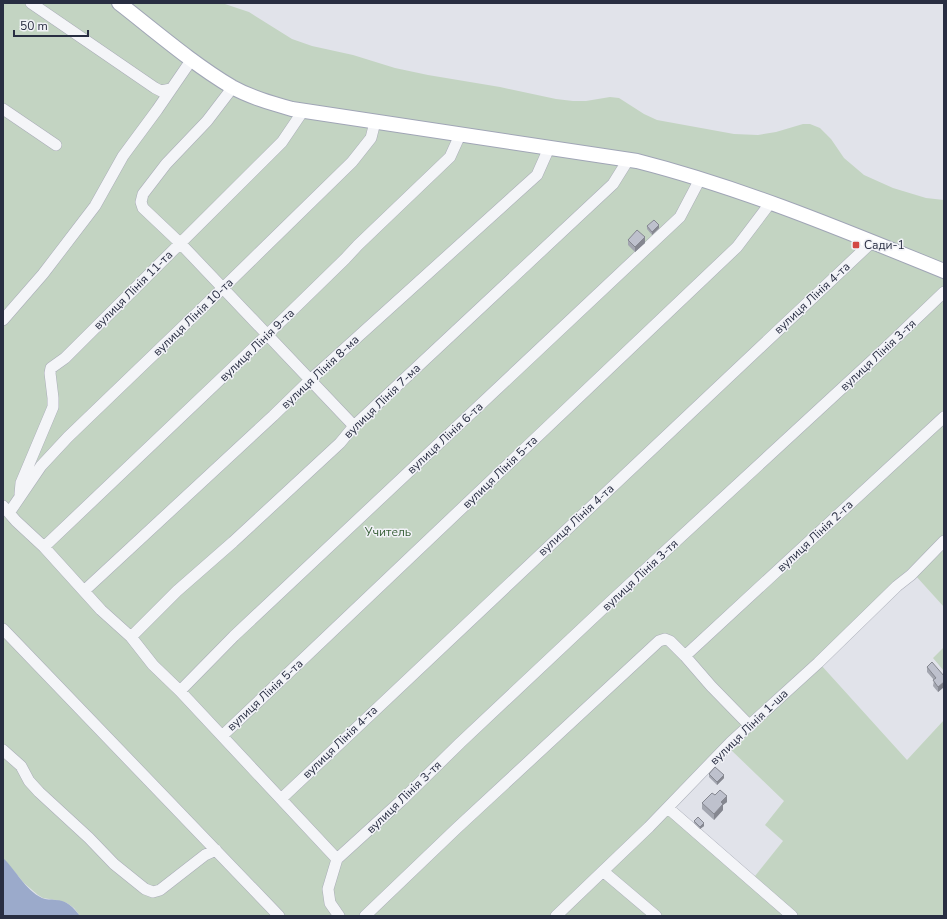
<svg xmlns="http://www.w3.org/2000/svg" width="947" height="919" font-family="'Nunito Sans',sans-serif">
  <rect width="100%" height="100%" fill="#e1e3ea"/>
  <!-- green -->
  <path fill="#c3d4c2" d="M 3,3 L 111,3 L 180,55 L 189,69 L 193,69 L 263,106 L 640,167 L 765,204 L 944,275 L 944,535 L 662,806 L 751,881 L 783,841 L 765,825 L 784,801 L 729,748 L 821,665 L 907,760 L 944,720 L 944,916 L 80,916 L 74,908 L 67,903 L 61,901 L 43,898 L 38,895 L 24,883 L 3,858 Z
    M 128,3 L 222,3 L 249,12 L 292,39 L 312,46 L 353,55 L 395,68 L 428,75 L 500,87 L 556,99 L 573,101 L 586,101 L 610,97 L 619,98 L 644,114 L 657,120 L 734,134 L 758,135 L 776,132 L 803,124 L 810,124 L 820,128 L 831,139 L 844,158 L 864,175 L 893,188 L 926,198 L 944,200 L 944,266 L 681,167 L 292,104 L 235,83 Z
    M 944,546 L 944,607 L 915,575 Z
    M 944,647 L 944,671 L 933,658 Z"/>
  <!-- water -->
  <path fill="#9baacb" d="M 3,858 C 16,870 25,890 42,898 C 46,900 51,899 55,900 C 67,900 73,907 80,916 L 3,916 Z"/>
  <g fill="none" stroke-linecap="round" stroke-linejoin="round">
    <!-- minor casing -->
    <g stroke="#aaadb8" stroke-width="12">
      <path id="minor" d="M 31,3 L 155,88 L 161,91 L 171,89
        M 233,87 L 207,121 L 166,164 L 143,194 L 141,202 L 143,208 L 180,243 L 354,426
        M 3,109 L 56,145
        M 3,320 L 43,274 L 95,206 L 123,156 L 157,110 L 192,59
        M 20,494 L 21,483 L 53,407 L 53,398 L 50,373 L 51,368 L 65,358 L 282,142 L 303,111
        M 3,506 L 16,521 L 44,547 L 101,610 L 131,637 L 153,665 L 180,691 L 337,859 L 328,889 L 330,903 L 339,916
        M 9,513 L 41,466 L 68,437 L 223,288 L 352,162 L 371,138 L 375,122
        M 44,547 L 267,335 L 345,259 L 358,245 L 450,157 L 460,135
        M 84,591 L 273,416 L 310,380 L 537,175 L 549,148
        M 3,629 L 279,916
        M 131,637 L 177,591 L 233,542 L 340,443 L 354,426 L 613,184 L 628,160
        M 685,656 L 944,417
        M 180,691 L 234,636 L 680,217 L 700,179
        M 222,736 L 737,247 L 771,202
        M 3,750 L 21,766 L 29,781 L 39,792 L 89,838 L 114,864 L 145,889 L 153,892 L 160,890 L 205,855 L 216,850
        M 281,799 L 872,242
        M 668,808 L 792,916
        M 337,859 L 403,799 L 460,743 L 609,603 L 877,356 L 944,292
        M 604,872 L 656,916
        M 365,916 L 457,828 L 659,641 L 665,639 L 670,641 L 685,656 L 711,686 L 750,726
        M 556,916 L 649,827 L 731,742 L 818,663 L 897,586 L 911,575 L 944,541"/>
    </g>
    <!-- major casing -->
    <g stroke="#a0a5b6" stroke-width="16">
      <path id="major" d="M 119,3 C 155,31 193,64 232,87 C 250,97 271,103 292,109 L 637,161 C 743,188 843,230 944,271"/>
    </g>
    <!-- minor -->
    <use href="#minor" stroke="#f4f5f8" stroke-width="11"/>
    <!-- major -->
    <use href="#major" stroke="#fff" stroke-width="14"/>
  </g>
  <!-- wall -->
  <path fill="#a3a6b0" d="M 647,226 L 659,228 L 652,235 L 647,229 Z
    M 628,240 L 645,243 L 635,252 L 628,245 Z
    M 927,667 L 944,676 L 944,687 L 938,692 L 933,686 L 934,680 L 927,672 Z
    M 709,774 L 724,778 L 717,785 L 709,777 Z
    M 727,802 L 723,805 L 723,810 L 714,820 L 702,809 L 702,803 Z
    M 694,821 L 704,826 L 700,829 L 694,823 Z"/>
  <!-- shaded-wall -->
  <path fill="#858790" d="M 659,225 L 659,228 L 652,235 L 652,232 Z
    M 645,237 L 645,243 L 635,252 L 635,247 Z
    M 944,682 L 944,687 L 938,692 L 938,687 Z
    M 724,775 L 724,778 L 717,785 L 717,782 Z
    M 727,796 L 727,802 L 723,805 L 723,810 L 714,820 L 714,814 L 721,802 Z
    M 704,823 L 704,826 L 700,829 L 700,827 Z"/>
  <!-- building -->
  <path fill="#bec1cd" stroke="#858790" d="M 654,220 L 659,225 L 652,232 L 647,226 Z
    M 637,230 L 645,237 L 635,247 L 628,240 Z
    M 932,662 L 944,676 L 944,682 L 938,687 L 933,680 L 936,678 L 927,667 Z
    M 715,767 L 724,775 L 717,782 L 709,774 Z
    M 720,790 L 727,796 L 721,802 L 723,804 L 714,814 L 702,803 L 712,793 L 715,795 Z
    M 698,817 L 704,823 L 700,827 L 694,821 Z"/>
  <!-- markers -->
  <rect fill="#d24743" stroke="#f1f2f7" stroke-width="1.5" x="852" y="241" width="8" height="8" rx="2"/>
  <g text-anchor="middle" stroke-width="3" stroke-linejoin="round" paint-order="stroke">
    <!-- poi labels -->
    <g font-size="12" fill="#292e42" stroke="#f1f2f7" text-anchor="start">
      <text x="864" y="249">Сади-1</text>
    </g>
    <!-- street labels -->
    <g font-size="12" fill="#292e42" stroke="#f1f2f7">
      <text transform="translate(133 290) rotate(-45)" y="4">вулиця Лінія 11-та</text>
      <text transform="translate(812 298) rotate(-43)" y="4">вулиця Лінія 4-та</text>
      <text transform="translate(193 317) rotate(-44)" y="4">вулиця Лінія 10-та</text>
      <text transform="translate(257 345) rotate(-44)" y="4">вулиця Лінія 9-та</text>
      <text transform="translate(878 355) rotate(-43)" y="4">вулиця Лінія 3-тя</text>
      <text transform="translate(320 372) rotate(-43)" y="4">вулиця Лінія 8-ма</text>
      <text transform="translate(382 401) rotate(-44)" y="4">вулиця Лінія 7-ма</text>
      <text transform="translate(445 438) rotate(-43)" y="4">вулиця Лінія 6-та</text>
      <text transform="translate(500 472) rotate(-44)" y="4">вулиця Лінія 5-та</text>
      <text transform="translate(576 520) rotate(-43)" y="4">вулиця Лінія 4-та</text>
      <text transform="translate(815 536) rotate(-43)" y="4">вулиця Лінія 2-га</text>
      <text transform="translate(640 575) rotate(-43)" y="4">вулиця Лінія 3-тя</text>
      <text transform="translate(265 695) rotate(-43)" y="4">вулиця Лінія 5-та</text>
      <text transform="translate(749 727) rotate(-44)" y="4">вулиця Лінія 1-ша</text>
      <text transform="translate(340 742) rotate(-44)" y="4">вулиця Лінія 4-та</text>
      <text transform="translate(404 797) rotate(-44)" y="4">вулиця Лінія 3-тя</text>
    </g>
    <!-- park labels -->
    <g font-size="12" fill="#365e36" stroke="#f1f2f7">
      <text x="388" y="536">Учитель</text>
    </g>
  </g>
  <!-- border -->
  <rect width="947" height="919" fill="none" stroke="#292e42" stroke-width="8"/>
  <!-- scale -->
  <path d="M14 30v6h74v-6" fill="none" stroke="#292e42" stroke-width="2"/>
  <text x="20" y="30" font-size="12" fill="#292e42" stroke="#f1f2f7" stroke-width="3" paint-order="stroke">50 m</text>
</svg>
